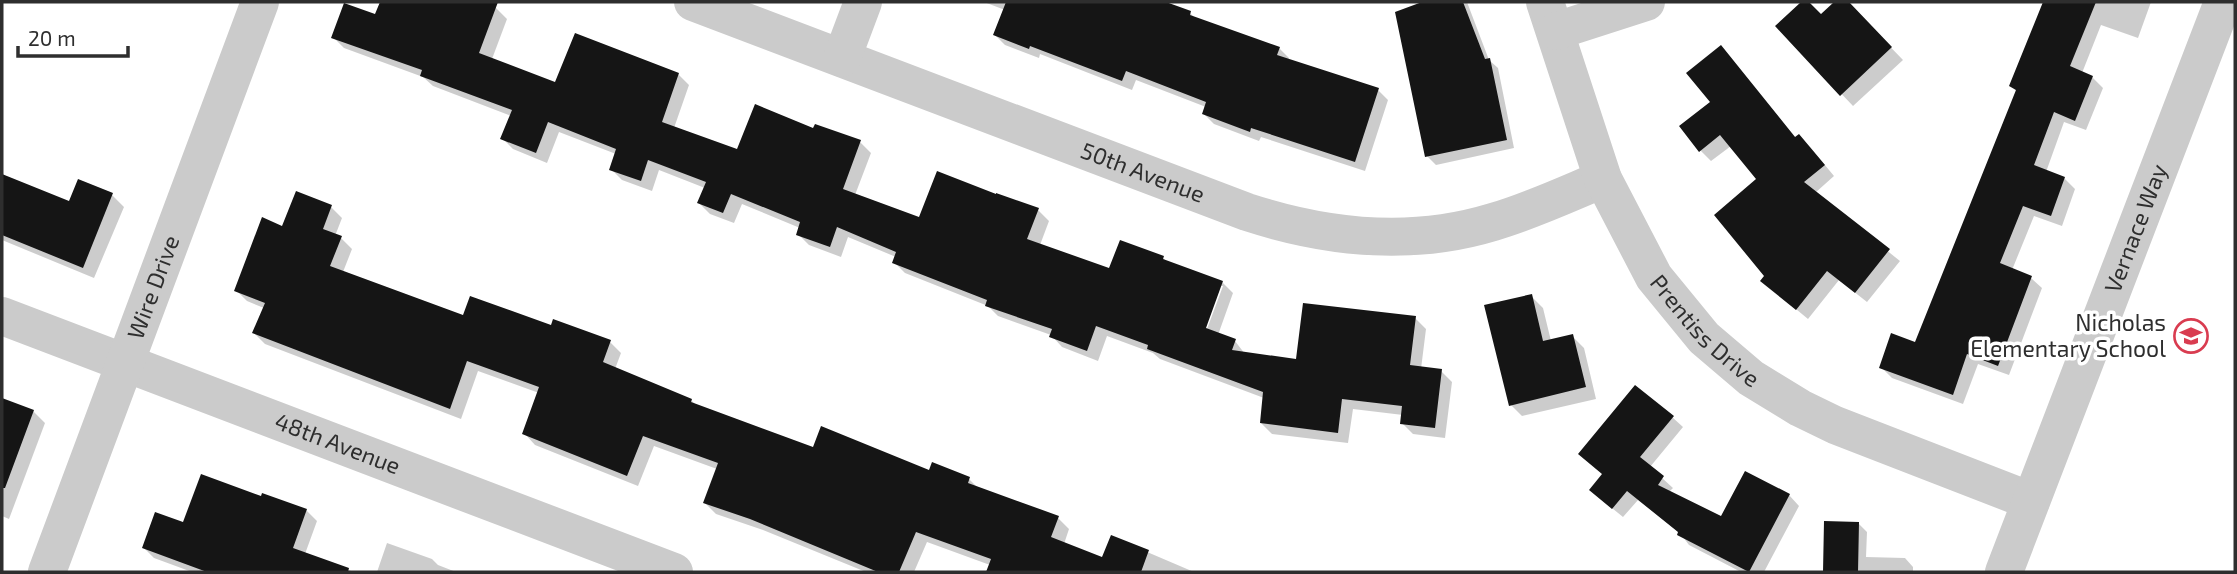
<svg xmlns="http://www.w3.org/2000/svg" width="2237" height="574" font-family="'Exo 2',sans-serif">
  <rect width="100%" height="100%" fill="#fff"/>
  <!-- shadow -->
  <path fill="#0003" fill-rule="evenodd" d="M 382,2 L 479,2 L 496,8 L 507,19 L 492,59 L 556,84 L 678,74 L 689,85 L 674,128 L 738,151 L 814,131 L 860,142 L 871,153 L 855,195 L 920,219 L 1038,210 L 1049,221 L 1040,245 L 1110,271 L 1163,258 L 1167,262 L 1222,282 L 1233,293 L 1218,335 L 1235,341 L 1245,354 L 1298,361 L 1415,318 L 1426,329 L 1421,369 L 1441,371 L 1452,382 L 1445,438 L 1413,434 L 1402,423 L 1403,415 L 1353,409 L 1348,443 L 1272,434 L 1261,423 L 1264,398 L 1160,359 L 1153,353 L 1107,336 L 1098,361 L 1062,347 L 1051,335 L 998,316 L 988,306 L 905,273 L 894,262 L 896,257 L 848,237 L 841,257 L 809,245 L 798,234 L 800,228 L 742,204 L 734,223 L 710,214 L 699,203 L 705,188 L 659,170 L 652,191 L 622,180 L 611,169 L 616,154 L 559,132 L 547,163 L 513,149 L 502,138 L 511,116 L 433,86 L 423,77 L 344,48 L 333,37 L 376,16 ZM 1219,286 L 1223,286 L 1204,337 L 1201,336 Z
    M 984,2 L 1119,2 L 1141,10 L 1144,2 L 1161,2 L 1190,13 L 1196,19 L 1279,48 L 1289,58 L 1288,60 L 1378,90 L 1388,100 L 1365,171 L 1261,137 L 1259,141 L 1214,124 L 1204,114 L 1206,107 L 1136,80 L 1132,90 L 1040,54 L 1039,58 L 1005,45 L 995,35 L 1005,10 Z
    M 1427,2 L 1467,2 L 1489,60 L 1498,68 L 1514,148 L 1436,165 L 1427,156 L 1397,13 Z
    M 1803,2 L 1806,2 L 1821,17 L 1836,2 L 1847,2 L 1903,60 L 1853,106 L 1777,26 Z
    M 2047,2 L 2151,2 L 2138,38 L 2101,25 L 2082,73 L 2092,77 L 2103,88 L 2086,130 L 2064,122 L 2046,172 L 2064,178 L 2075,189 L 2062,226 L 2034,216 L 2012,270 L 2031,278 L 2042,288 L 2009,375 L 1978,364 L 1963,404 L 1892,378 L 1881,367 L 1916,344 L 2017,92 L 2011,85 Z
    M 1721,48 L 1796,138 L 1810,147 L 1834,176 L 1815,193 L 1900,261 L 1867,302 L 1839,280 L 1808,319 L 1762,281 L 1766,276 L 1759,180 L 1731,146 L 1711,161 L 1701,151 L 1712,102 Z
    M 7,178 L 70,204 L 112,195 L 124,207 L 94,278 L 2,240 L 2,191 Z
    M 331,207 L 342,218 L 335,236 L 341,238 L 352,249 L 343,272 L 464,317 L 552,327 L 610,342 L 621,353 L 615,369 L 691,400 L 697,406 L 814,449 L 969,479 L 978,488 L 1058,518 L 1069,529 L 1064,544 L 1103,560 L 1112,537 L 1194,572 L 988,572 L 990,565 L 927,542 L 914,572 L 866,572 L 763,530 L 716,514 L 705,503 L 717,469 L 654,446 L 638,486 L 535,445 L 524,433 L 539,393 L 478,371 L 461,419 L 265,344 L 254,333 L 264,308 L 247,301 L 236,290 L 283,228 Z
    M 1531,296 L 1543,308 L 1551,341 L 1572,336 L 1584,348 L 1596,399 L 1522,416 L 1511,405 Z
    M 2,400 L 33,411 L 45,423 L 9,519 L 2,516 Z
    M 1672,417 L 1683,427 L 1650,467 L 1673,488 L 1669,492 L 1722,519 L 1789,495 L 1799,506 L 1764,572 L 1741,572 L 1689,545 L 1680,533 L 1638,500 L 1623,517 L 1602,500 Z
    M 262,498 L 306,510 L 317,521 L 305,554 L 354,572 L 192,572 L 154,558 L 144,548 L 184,524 Z
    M 1825,523 L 1858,523 L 1867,532 L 1866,557 L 1905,558 L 1913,567 L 1913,572 L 1824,572 Z
    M 387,543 L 432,559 L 438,565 L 456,572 L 377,572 Z"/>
  <!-- building -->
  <path fill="#151515" d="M 380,2 L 498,2 L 479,53 L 555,82 L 575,33 L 679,73 L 662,122 L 737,149 L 755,104 L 813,128 L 815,124 L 861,140 L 843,189 L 919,217 L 937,171 L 996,194 L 996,193 L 1039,208 L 1027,239 L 1109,268 L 1120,240 L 1164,256 L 1163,259 L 1223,281 L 1206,328 L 1236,339 L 1232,350 L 1296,359 L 1303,303 L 1416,316 L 1410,365 L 1442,369 L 1435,428 L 1400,424 L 1402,406 L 1342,399 L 1338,433 L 1260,423 L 1263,392 L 1147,349 L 1148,345 L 1096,326 L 1087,351 L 1049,337 L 1052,329 L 985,306 L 987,300 L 892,263 L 896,252 L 837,227 L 830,247 L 796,235 L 800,222 L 731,194 L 723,213 L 697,203 L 706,182 L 648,160 L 641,181 L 609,170 L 616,149 L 548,122 L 536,153 L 500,139 L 512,110 L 420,76 L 422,70 L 331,38 L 344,3 L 375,14 Z
    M 1006,2 L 1166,2 L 1191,11 L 1190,15 L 1280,47 L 1277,55 L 1379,88 L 1355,162 L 1251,128 L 1250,132 L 1202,114 L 1206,102 L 1126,71 L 1122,81 L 1030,46 L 1029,49 L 993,35 Z
    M 1422,2 L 1463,2 L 1485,59 L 1490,58 L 1507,140 L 1425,157 L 1395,12 Z
    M 1801,2 L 1809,2 L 1821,14 L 1834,2 L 1849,2 L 1892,47 L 1840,96 L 1775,26 Z
    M 2043,2 L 2096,2 L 2070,66 L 2093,76 L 2075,121 L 2054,112 L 2034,165 L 2065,177 L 2051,216 L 2023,206 L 2000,263 L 2032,276 L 1998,366 L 1967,354 L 1953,395 L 1879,368 L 1891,333 L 1915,342 L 2016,90 L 2009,86 Z
    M 1721,45 L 1795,137 L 1799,134 L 1825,165 L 1804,182 L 1890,249 L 1855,293 L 1827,271 L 1796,310 L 1760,281 L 1764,276 L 1714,215 L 1756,179 L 1720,135 L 1699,152 L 1679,126 L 1710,102 L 1686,73 Z
    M 2,174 L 69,201 L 78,179 L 113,193 L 83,268 L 2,235 Z
    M 296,191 L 332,205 L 323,229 L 342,236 L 330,266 L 463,315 L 470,296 L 551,325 L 553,319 L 611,340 L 603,362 L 692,399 L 691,402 L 813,447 L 821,426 L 929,470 L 932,462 L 970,477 L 968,483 L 1059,516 L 1051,537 L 1102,557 L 1111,535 L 1149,550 L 1141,572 L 986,572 L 991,559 L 916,532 L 899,572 L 878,572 L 750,519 L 703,503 L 718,463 L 643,436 L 627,476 L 522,434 L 539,387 L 467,361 L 450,409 L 252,333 L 265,303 L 234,291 L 262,217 L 282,226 Z
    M 1532,294 L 1543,341 L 1573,334 L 1586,387 L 1509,406 L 1484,305 Z
    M 1635,385 L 1674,416 L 1640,457 L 1664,476 L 1658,485 L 1721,516 L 1745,471 L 1790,494 L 1749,572 L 1677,535 L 1678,532 L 1627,491 L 1612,509 L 1589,490 L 1602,474 L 1578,454 Z
    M 2,398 L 34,410 L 5,488 L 2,488 Z
    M 201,474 L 261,496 L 262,493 L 307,509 L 293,548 L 349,568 L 348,572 L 207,572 L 142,548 L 155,512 L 183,522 Z
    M 1824,521 L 1859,522 L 1858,572 L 1823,572 Z"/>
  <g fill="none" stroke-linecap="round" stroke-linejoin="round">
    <!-- street -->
    <g stroke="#cbcbcb" stroke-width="38">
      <path id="s1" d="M 693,2 L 1247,212 C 1327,238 1411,247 1493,222 C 1531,211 1567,194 1603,179"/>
      <path id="s2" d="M 1545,2 L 1603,179 L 1654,277 L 1704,338 L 1751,378 L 1800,408 L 1835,425 L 2031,501"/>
      <path d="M 1556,31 L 1646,2"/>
      <path d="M 842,58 L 863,2"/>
      <path id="s3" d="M 2,316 L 674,572"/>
      <path id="s4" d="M 47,572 L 260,2"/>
      <path id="s5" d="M 2004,572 L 2223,2"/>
    </g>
  </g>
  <!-- icons -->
  <defs>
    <g id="school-ring" transform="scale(1.75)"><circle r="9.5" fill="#fff" stroke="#d93c50" stroke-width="1.5"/><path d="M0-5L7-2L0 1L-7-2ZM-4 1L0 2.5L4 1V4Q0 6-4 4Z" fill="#d93c50"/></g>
  </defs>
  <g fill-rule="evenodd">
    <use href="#school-ring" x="2191" y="336"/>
  </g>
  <g text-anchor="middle" stroke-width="7" stroke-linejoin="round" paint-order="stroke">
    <!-- street labels -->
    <g font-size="23" fill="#2e2e2e" stroke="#fff">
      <text dy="8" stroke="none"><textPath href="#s1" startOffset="481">50th Avenue</textPath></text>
      <text dy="8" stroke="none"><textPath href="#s5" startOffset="368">Vernace Way</textPath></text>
      <text dy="8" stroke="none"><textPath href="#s4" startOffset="304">Wire Drive</textPath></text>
      <text dy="8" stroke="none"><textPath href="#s2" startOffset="371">Prentiss Drive</textPath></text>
      <text dy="8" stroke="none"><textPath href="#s3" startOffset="359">48th Avenue</textPath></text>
    </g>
    <!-- poi labels -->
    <g font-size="23" fill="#2e2e2e" stroke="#fff" text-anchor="end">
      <text x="2166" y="331">Nicholas<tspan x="2166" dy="26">Elementary School</tspan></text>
    </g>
  </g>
  <!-- border -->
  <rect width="2237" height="574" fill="none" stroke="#2e2e2e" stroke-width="7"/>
  <!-- scale -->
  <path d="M18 46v10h110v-10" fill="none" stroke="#2e2e2e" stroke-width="3.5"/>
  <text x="28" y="46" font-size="21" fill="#2e2e2e" stroke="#ffffff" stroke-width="5" paint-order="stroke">20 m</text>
</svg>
